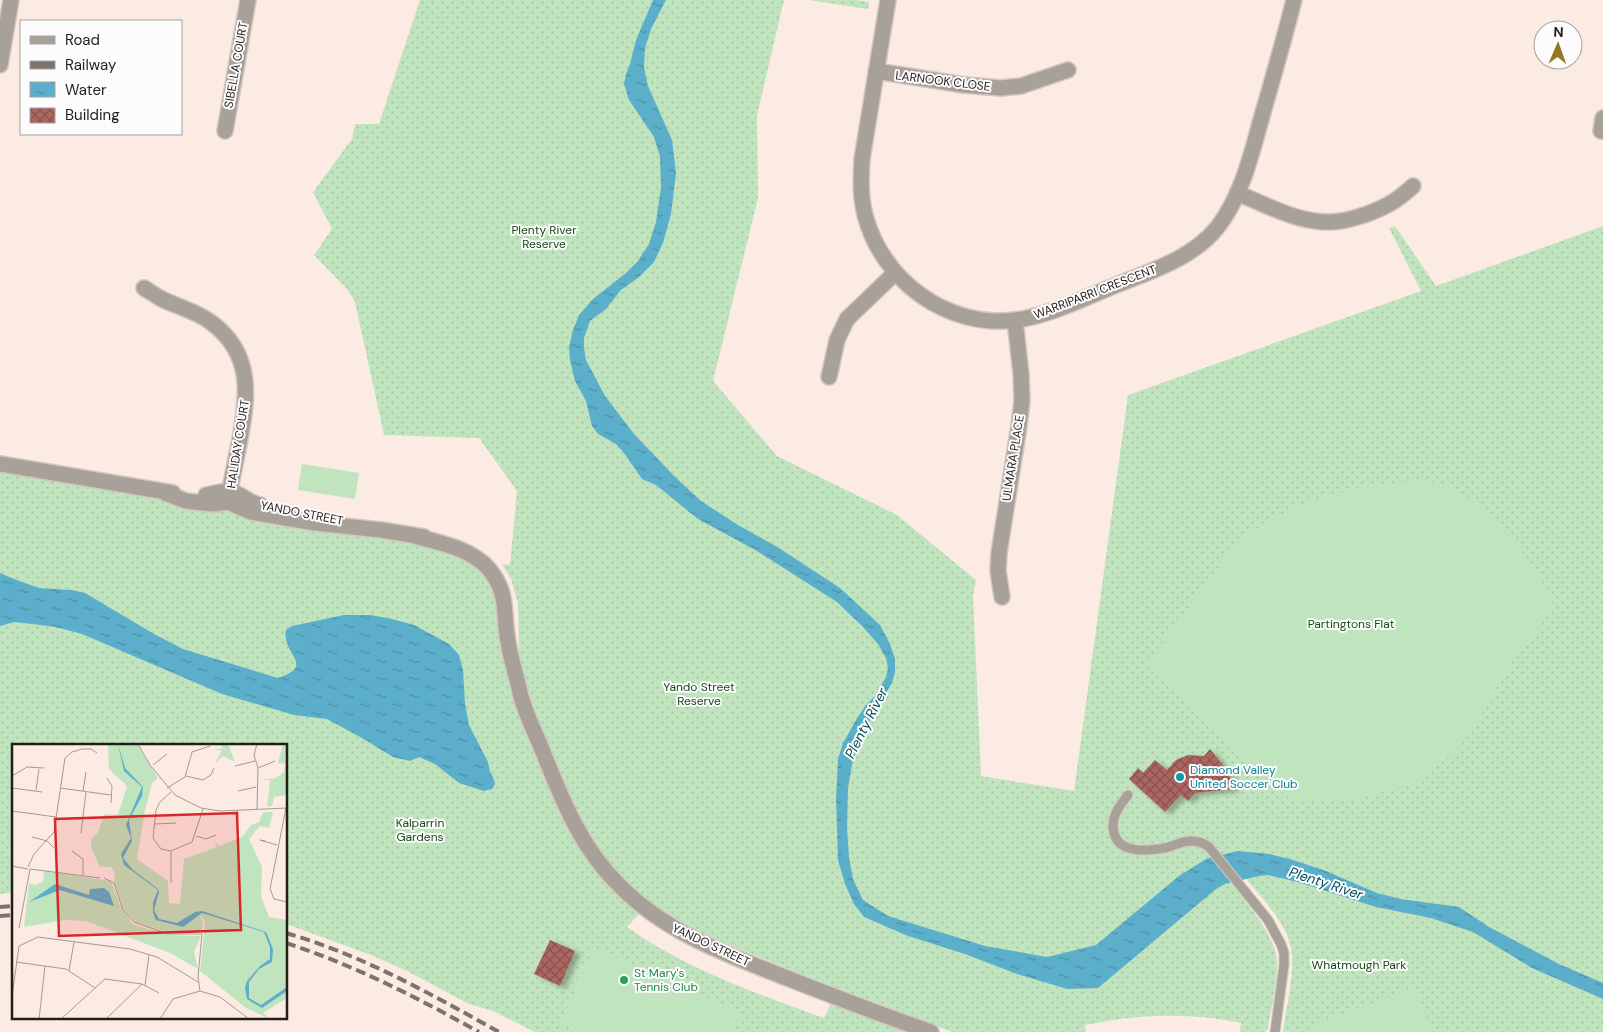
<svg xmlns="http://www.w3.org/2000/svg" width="1603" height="1032" font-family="'DM Sans',sans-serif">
  <defs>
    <pattern id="grass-dots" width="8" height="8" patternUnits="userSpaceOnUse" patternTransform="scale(1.25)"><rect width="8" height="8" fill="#c0e4be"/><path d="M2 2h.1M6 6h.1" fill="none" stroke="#a5c3a3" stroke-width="1.8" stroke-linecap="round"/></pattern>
    <pattern id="water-ripples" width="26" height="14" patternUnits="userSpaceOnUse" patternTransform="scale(1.25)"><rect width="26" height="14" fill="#5cafcb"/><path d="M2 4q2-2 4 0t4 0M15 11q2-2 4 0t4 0" fill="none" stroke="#4c8ea4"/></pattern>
    <pattern id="building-cross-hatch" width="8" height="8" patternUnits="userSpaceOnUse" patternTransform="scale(1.25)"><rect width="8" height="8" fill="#ab6661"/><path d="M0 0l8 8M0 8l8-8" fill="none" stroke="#8b534f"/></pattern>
    <filter id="shadow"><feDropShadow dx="5.5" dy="3" stdDeviation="2.5" flood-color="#0004"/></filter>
  </defs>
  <rect width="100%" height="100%" fill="#fcebe3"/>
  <!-- grass -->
  <path fill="url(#grass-dots)" d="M 420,0 L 784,0 L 757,115 L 758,198 L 713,381 L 777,456 L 897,515 L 976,580 L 973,596 L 981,776 L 1074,791 L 1128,395 L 1421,291 L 1389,228 L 1395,226 L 1436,286 L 1603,226 L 1603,1032 L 1283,1032 C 1286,1007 1297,968 1290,944 C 1284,918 1250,885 1233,863 L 1219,868 C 1237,891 1277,934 1277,963 C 1278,983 1271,1007 1268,1028 L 1265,1032 L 1240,1032 L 1241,1023 C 1185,1012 1141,1014 1085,1025 L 1086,1032 L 952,1032 L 816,980 L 687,928 L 646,900 L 628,885 L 606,859 L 592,840 L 571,799 L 540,724 L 522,672 L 519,653 L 518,603 L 511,579 L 502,564 L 510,565 L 517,491 L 479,438 L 384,435 L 355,302 L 347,289 L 314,255 L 332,229 L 313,192 L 352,139 L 355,124 L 379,124 Z
    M 809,0 L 856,0 L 869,2 L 868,9 Z
    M 0,472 L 408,543 L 446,550 L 465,556 L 493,583 L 510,678 L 509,687 L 523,728 L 566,827 L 586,858 L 609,888 L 639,914 L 627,927 C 687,970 756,993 824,1018 L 831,1003 L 909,1032 L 535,1032 L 493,1011 L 469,1004 L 409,972 L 371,955 L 286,924 L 286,746 L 14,746 L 14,892 L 0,894 Z"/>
  <!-- garden -->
  <path fill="#c0e4be" d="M 302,464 L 359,473 L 355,499 L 298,490 Z
    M 1409,482 C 1420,482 1432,481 1443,485 C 1485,499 1539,566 1554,607 L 1515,656 L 1468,736 L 1453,753 L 1416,783 L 1357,799 L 1293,802 L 1146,666 C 1164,640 1183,615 1202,590 C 1214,573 1225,556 1240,542 C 1283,503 1352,486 1409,482 Z
    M 594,947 L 742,1013 L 733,1032 L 580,1032 L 560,1023 Z
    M 1415,987 L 1432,1032 L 1308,1032 L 1309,1027 Z"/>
  <!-- water -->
  <path fill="url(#water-ripples)" d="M 653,0 L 666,0 L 651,29 L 645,48 L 644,67 L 648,86 L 672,140 L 676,173 L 671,214 L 663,243 L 654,262 L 639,277 L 621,290 L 606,309 L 590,321 L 584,338 L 584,347 L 586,360 L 605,396 L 634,434 L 674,476 L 701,501 L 738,525 L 779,548 L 840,588 L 880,625 L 890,644 L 895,659 L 895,672 L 892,683 L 873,714 L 860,741 L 853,759 L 848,788 L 847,828 L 849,858 L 853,879 L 863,900 L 888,916 L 985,946 L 1047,957 L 1096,945 L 1179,876 L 1206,859 L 1238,851 L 1269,854 L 1290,859 L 1326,871 L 1377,893 L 1401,899 L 1459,907 L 1489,927 L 1559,964 L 1603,983 L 1603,999 L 1532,968 L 1473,932 L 1431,918 L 1376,907 L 1298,882 L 1268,875 L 1259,876 L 1225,884 L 1216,889 L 1098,988 L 1067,989 L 1017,974 L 965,954 L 908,936 L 864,917 L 854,904 L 845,884 L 838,860 L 836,799 L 838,759 L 843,743 L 856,720 L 865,706 L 876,695 L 886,677 L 888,668 L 886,658 L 878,644 L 863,627 L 837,602 L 757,551 L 698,519 L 656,485 L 642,479 L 624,453 L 616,444 L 598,434 L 592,426 L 586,401 L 575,381 L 570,360 L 569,347 L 573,330 L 579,315 L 593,299 L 626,273 L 638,261 L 649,244 L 656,222 L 661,187 L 660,157 L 654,137 L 629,100 L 624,84 L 626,74 L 630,64 L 636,40 Z
    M 0,573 L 14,579 L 39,588 L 72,590 L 85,593 L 154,634 L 183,649 L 278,678 C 317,665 281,655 286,630 L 292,626 L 344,615 L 371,615 L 392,619 L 414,625 L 449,644 L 459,655 L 463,670 L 465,703 L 469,725 L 488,762 L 490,772 L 493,777 L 495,784 L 492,789 L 484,791 L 465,785 L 459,783 L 435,764 L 419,757 L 410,761 L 393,757 L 362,738 L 327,719 L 294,715 L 222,694 L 82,634 L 56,627 L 24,623 L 14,622 L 0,626 Z"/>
  <!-- building -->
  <path fill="url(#building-cross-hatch)" filter="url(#shadow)" d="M 1210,749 L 1226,769 L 1232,782 L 1233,789 L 1195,793 L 1188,801 L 1181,795 L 1165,812 L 1129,779 L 1138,768 L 1143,773 L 1155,760 L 1167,770 L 1176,760 L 1188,755 L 1204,756 Z
    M 550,940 L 575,951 L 560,986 L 534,974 Z"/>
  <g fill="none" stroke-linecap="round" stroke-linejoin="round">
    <!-- lane casing -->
    <g stroke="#d5c6bf" stroke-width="11">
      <path id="lane" d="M 1128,795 C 1119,806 1110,818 1114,833 C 1119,854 1148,851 1165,848 C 1173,846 1182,841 1191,841 C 1198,841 1204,843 1209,847 L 1268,920 L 1281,944 L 1284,953 L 1284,965 L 1275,1032"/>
    </g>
    <!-- street casing -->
    <g stroke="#d5c6bf" stroke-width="18">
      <path id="street" d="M 888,0 L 862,159 C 861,178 860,196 865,215 C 882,281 948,329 1016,320 C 1052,315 1086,297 1119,284 C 1154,270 1192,258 1217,228 C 1242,196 1251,155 1262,116 C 1273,78 1284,39 1294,0
        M 0,65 L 11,0
        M 876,71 L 964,85 L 1001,88 L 1021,86 L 1068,70
        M 225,131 L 248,0
        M 1601,131 L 1603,118
        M 1237,193 C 1269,206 1305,227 1341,221 C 1349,220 1358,217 1367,214 C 1386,207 1398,200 1413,186
        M 144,288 C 149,291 155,295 160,298 C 177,307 197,311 212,323 C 253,354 248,395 240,439 C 236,459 232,479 228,499
        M 829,377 L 837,340 L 847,319 L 895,273
        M 0,464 L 173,493
        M 165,493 L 186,501 L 213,504 L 228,502 L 251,512 L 315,523 L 381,530 L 424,537
        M 206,495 C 214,494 223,490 231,492 C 241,493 248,503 260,505
        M 415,536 C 439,543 471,548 489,569 C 508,593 503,608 507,635 C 509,653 515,671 519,688 C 523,709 533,728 541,747 C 561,797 580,847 619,885 C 667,934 729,955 792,980 C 838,998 885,1016 931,1032
        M 1002,597 L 998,571 L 999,553 L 1019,426 L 1022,400 L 1021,374 L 1015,320"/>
    </g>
    <!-- lane -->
    <use href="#lane" stroke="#a8a19a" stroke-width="9"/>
    <!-- street -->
    <use href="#street" stroke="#a8a19a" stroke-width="15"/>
    <!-- rail -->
    <path stroke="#7d726c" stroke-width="4" stroke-dasharray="10 5" stroke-linecap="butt" d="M 0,907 L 14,906
      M 0,916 L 14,915
      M 286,933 C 362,955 431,994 499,1032
      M 286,943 C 354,965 416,997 479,1032"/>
  </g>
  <!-- markers -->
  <circle fill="#0f9aa8" stroke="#fcfcfc" stroke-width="2" cx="1180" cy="777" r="5"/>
  <circle fill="#2e9e5b" stroke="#fcfcfc" stroke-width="2" cx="624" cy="980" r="5"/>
  <g text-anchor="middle" stroke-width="4" stroke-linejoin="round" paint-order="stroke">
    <!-- street labels -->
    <g font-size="12" fill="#241d19" stroke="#fcfcfc">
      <text transform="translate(236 65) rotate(-80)" y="4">SIBELLA COURT</text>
      <text transform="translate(943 81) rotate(7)" y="4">LARNOOK CLOSE</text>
      <text transform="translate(1095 292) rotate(-21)" y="4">WARRIPARRI CRESCENT</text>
      <text transform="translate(238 444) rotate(-81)" y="4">HALIDAY COURT</text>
      <text transform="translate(1013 458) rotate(-81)" y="4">ULMARA PLACE</text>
      <text transform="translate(302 513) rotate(11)" y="4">YANDO STREET</text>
      <text transform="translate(711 945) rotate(25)" y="4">YANDO STREET</text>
    </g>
    <!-- park labels -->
    <g font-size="12" fill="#164918" stroke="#fcfcfc">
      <text x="544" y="234">Plenty River<tspan x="544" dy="14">Reserve</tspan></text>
      <text x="1351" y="628">Partingtons Flat</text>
      <text x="699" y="691">Yando Street<tspan x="699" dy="14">Reserve</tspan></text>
      <text x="420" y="827">Kalparrin<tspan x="420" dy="14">Gardens</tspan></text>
      <text x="1359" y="969">Whatmough Park</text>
    </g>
    <!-- culture labels -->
    <g font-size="12" fill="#0d838f" stroke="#fcfcfc" text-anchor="start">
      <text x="1190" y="774">Diamond Valley<tspan x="1190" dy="14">United Soccer Club</tspan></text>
    </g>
    <!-- leisure labels -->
    <g font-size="12" fill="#27864d" stroke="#fcfcfc" text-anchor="start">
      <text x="634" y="977">St Mary's<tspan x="634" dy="14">Tennis Club</tspan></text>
    </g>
    <!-- water labels -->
    <g font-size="14" font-style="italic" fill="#014d61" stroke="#fcfcfc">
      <text transform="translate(866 723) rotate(-63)" y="5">Plenty River</text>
      <text transform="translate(1326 883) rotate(18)" y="5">Plenty River</text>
    </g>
  </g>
  <!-- overview -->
  <g transform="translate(12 744)">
    <rect width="275" height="275" fill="#fcebe3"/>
    <path d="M 96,0 L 125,0 L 146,34 L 140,39 L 132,70 L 141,73 L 132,72 L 125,115 L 156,137 L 157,159 L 168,160 L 172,115 L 205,103 L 201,95 L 207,102 L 230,93 L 239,81 L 247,78 L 251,68 L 261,68 L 257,84 L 248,82 L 237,95 L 250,123 L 249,152 L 257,173 L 275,176 L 275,254 L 251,269 L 258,275 L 234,264 L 188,227 L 193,179 L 186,168 L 191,179 L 190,188 L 157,189 L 124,178 L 112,166 L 102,137 L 103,129 L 99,123 L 88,123 L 79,103 L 79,96 L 86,88 L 92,70 L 106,71 L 115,42 L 97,25 ZM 209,0 L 216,0 L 223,18 L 211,12 L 202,20 L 210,7 L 201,5 L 210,5 ZM 271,0 L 275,0 L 275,51 L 262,53 L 260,62 L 255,63 L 258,36 L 246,35 L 262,35 L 272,28 L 273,20 L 266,19 ZM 32,127 L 99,137 L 108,161 L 120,180 L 157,191 L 189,192 L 182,208 L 186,225 L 158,209 L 74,177 L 54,176 L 12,183 L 17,139 L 24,141 L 31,137 Z" fill="#c0e4be"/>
    <path d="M 202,124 L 211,126 L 221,138 L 206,158 L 193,161 L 175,146 L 187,131 ZM 114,180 L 131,187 L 127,196 L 110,189 ZM 207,182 L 210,188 L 247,194 L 252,204 L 247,216 L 231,226 L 220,220 L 191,217 L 195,186 ZM 275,205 L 275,233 L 269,230 L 264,220 L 266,213 ZM 247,235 L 264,236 L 263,246 L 246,245 Z" fill="#c0e4be"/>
    <path d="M 106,0 L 113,24 L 131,43 L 130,52 L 117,76 L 120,97 L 111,114 L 121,126 L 146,145 L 147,148 L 142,166 L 147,175 L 165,179 L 183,168 L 190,167 L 254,188 L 261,205 L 260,218 L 247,225 L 237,238 L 237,254 L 249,261 L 275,243 L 275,247 L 250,264 L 235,255 L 233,244 L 235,237 L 248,222 L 258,215 L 258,203 L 252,188 L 190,169 L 171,183 L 144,176 L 141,169 L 141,158 L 146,146 L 112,121 L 109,110 L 119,94 L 114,81 L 130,43 L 112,27 ZM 43,140 L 77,151 L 78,145 L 92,144 L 97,148 L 102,162 L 48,146 L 17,158 Z" fill="#5cafcb"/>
    <path fill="none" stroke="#a69992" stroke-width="1" d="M 126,0 L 138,21M 138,21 L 163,51 L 189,64 L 208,67 L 275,64M 141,21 L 155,10M 223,22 L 243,17M 246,24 L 263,17M 0,32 L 15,23 L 32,24M 174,32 L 191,36 L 199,31 L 202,24M 95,34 L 100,42 L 99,59M 0,44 L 30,48M 48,44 L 99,51M 155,44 L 173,33 L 180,8 L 198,2M 24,46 L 27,25M 71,47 L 74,28M 226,47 L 244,43M 159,48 L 148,58 L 144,66 L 141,94 L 149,105 L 159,107 L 180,98 L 191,65M 274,64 L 258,145 L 262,155 L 275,158M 245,66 L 246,24 L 242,11 L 245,0M 0,67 L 44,73M 142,80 L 164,79M 225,84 L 225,67M 69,89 L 74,48M 184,92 L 194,95 L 204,91M 20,93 L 35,97 L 42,104M 253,97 L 248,96 L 265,101M 60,107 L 71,115 L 71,131M 0,122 L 16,125M 16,123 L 22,110 L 42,88 L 53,14 L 60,8 L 70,5 L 79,5 L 85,9M 18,125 L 88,134M 92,134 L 102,139 L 111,166 L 122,178 L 156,190 L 190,190 L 186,233 L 188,247M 159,139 L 159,107M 7,184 L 18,125M 4,218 L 54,225 L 83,244M 57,227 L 62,198M 133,241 L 137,211M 0,252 L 7,202 L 26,193 L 118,205 L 145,213 L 186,238M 27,275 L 33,222M 49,275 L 93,235 L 130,240 L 147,249M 94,275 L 130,240M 148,275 L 161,255 L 188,247 L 208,253 L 237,275"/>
    <path fill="#d62828" fill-opacity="0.15" stroke="#d62828" stroke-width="2.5" d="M 225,69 L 229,186 L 47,192 L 43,75 Z"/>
    <rect width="275" height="275" fill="none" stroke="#241d19" stroke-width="2.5"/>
  </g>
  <!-- legend -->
  <rect x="20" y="20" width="162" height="115" fill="#fcfcfc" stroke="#a6a3a1"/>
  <rect x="30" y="36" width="25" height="8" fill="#a8a19a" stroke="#a6a3a1"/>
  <text x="65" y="45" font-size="15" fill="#241d19">Road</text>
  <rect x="30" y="61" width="25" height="8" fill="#7d726c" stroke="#a6a3a1"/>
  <text x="65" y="70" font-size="15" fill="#241d19">Railway</text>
  <rect x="30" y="82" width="25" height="15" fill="url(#water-ripples)" stroke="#a6a3a1"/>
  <text x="65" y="95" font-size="15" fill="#241d19">Water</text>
  <rect x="30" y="108" width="25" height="15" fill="url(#building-cross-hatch)" stroke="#a6a3a1"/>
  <text x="65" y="120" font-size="15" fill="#241d19">Building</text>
  <!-- north arrow -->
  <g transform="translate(1558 45) rotate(2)"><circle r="24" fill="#fcfcfc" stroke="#a6a3a1"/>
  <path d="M0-4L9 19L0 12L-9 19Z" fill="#957820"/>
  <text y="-8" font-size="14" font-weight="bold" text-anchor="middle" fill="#241d19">N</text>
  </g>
</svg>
